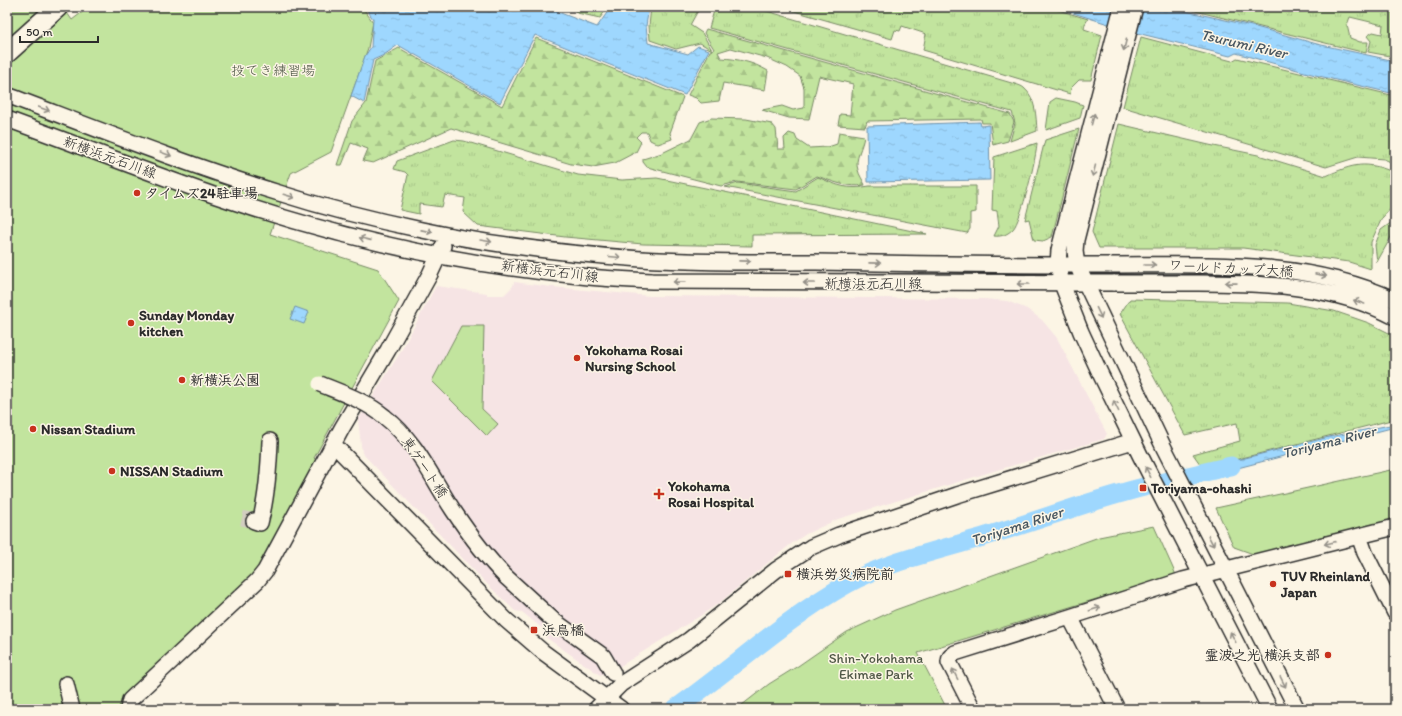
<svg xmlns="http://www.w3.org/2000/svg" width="1402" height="716" font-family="Itim,'Klee One',sans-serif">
  <defs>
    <pattern id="grass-tufts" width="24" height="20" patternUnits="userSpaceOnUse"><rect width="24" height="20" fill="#c2e49e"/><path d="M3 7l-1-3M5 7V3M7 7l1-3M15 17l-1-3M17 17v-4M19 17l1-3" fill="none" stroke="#a7c488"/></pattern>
    <pattern id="forest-firs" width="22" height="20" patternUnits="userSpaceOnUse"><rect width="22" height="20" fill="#c2e49e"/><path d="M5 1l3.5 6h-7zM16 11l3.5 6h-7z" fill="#a7c488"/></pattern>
    <pattern id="water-ripples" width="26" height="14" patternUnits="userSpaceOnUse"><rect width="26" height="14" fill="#9ed7fe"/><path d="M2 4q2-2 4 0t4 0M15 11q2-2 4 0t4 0" fill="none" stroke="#88b9da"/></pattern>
  </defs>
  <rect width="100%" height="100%" fill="#fcf5e5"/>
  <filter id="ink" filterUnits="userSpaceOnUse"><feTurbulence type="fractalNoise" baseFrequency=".025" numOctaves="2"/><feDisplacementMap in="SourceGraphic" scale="8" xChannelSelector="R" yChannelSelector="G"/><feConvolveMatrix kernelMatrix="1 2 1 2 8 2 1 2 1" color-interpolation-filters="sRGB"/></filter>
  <g filter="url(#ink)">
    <!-- built -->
    <path fill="#f6e4e4" d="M 514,282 L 552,287 L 650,296 L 985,299 L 1007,301 L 1027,309 L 1042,320 L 1057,338 L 1107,434 L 1104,439 L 997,470 L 838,519 L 806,534 L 791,544 L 719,603 L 703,614 L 614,670 L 600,675 L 544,636 L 543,629 L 522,612 L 515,611 L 487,584 L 362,453 L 358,420 L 400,353 L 436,286 L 487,293 L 487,295 L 504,295 L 513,286 Z"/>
    <!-- grass -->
    <path fill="url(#grass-tufts)" stroke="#768864" d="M 573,7 L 608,7 L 600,18 L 577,13 Z
      M 651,7 L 700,7 L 690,25 L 702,33 L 712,50 L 700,43 L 676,49 L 650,40 L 649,26 Z
      M 715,7 L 753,7 L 1015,84 C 1018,85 1022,86 1024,88 C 1036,98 1036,117 1037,131 L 1010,141 L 1015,123 L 1012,112 L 709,28 Z
      M 780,7 L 1048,7 L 1088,19 L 1085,24 L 1084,29 L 1102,35 L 1091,80 L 1079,80 L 1071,88 L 1070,94 L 923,50 L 926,34 L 902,26 L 900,31 L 895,30 L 892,39 Z
      M 1179,7 L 1395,7 L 1395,57 L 1368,52 L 1371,41 L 1367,36 L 1373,32 L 1382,34 L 1383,25 L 1350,17 L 1347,25 L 1350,38 L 1360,42 L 1368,42 L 1366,53 Z
      M 1141,37 L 1232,61 L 1237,58 L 1395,96 L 1395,164 L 1384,159 L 1358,157 L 1326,167 L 1123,107 Z
      M 1056,98 L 1075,102 L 1083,105 L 1080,118 L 1046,130 L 1050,102 Z
      M 1119,124 L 1209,145 L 1258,155 L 1326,176 C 1353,164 1366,160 1395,173 L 1395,204 L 1382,218 L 1371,242 L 1371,269 L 1349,262 L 1243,248 L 1099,248 L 1092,232 Z
      M 1079,129 L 1052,237 L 1043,241 L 1034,240 L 1029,219 L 1025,220 L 1045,140 Z
      M 454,140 L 464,141 L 578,175 L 622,180 L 657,178 L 927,234 L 752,235 L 752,246 L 643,244 L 565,237 L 478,226 L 463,212 L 465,198 L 445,195 L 442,207 L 419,204 L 419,214 L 400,210 L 408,175 L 405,172 L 394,169 L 397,161 Z
      M 1037,143 C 1037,155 1021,221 1013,229 C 1008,234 1002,237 994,236 L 999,226 L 997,211 L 992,210 L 994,157 Z
      M 818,177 C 838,186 847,190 870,186 L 976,186 L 976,212 L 970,213 L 970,229 L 967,233 L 725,187 L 738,183 L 796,191 Z
      M 1392,222 L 1395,222 L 1395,230 L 1377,262 L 1375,245 L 1381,230 Z
      M 1130,299 L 1288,303 L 1334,311 L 1369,323 L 1395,336 L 1395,419 L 1203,468 L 1193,454 L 1240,441 L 1237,423 L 1185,435 L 1120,314 Z"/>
    <!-- forest -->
    <path fill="url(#forest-firs)" stroke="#768864" d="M 706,29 L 1010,114 L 1014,122 L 1008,141 L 993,145 L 990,123 L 982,123 L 981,119 L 867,121 L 865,127 L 838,125 L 840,114 L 850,115 L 853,84 L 819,76 L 809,119 L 789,118 L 762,110 L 782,106 L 793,110 L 804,108 L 804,88 L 800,76 L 787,67 L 767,58 L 731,48 L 718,52 L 721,58 C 738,59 753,62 768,71 L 765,90 L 723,83 L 719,101 L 701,103 L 696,98 L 688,95 L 710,51 L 714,49 L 704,33 Z
      M 536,38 L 683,97 L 670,133 L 672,139 L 658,144 L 650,140 L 647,132 L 641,132 L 636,137 L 641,142 L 636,152 L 615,163 L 593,167 L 571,164 L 451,128 L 373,163 L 363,161 L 368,149 L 351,143 L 342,165 L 337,165 L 352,121 L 366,103 L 375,61 L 399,48 L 502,106 Z
      M 711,118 L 746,119 L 772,124 L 776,129 L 778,149 L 785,149 L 784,138 L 789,133 L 795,135 L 797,140 L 809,148 L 828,147 L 837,144 L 839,132 L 864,136 C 863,147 854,159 858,170 C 859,175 863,180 865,185 C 847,188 834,182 817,176 L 796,189 L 737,182 L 721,186 L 647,167 L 643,162 L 643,159 L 662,153 L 691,139 L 700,122 Z"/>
    <!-- green -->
    <path fill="#c2e49e" stroke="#768864" d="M 7,7 L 63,7 L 72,20 L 89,7 L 362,7 L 373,22 L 368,48 L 331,152 L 291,173 L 270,234 L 378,269 L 399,301 L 314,458 L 318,462 L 259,570 L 124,699 L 120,709 L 7,709 Z
      M 461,326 L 484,326 L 482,409 L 498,424 L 487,436 L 432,381 Z
      M 1395,469 L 1395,520 L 1256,555 L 1234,547 L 1216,508 Z
      M 1154,526 L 1176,575 L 918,653 L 947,709 L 737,709 L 769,684 L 798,666 L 847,632 L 895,610 L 1099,537 Z"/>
    <!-- water -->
    <path fill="url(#water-ripples)" stroke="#7092aa" d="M 365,7 L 557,7 L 558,12 L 597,27 L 611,7 L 649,7 L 646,26 L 648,43 L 688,54 L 698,46 L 709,50 L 685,95 L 535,35 L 500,103 L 398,45 L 384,55 L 373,60 L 364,103 L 351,96 L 365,56 L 371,47 L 373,19 Z
      M 1054,7 L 1168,7 L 1256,27 L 1317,44 L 1395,61 L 1395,94 L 1319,76 L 1236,53 L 1230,56 L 1137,33 Z
      M 980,122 L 981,126 L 989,125 L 990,180 L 868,182 L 867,126 Z
      M 295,307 L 309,312 L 304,324 L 290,319 Z
      M 1395,424 L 1395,427 L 1207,476 L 1205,468 L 1329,437 Z"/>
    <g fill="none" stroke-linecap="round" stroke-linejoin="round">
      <!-- river -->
      <path stroke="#9ed7fe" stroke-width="19" d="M 675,709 C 733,668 785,619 847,584 C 893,559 946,549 996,533 C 1040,520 1084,503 1129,491 C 1162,482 1197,474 1231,466"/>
      <!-- minor-tunnel -->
      <path stroke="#d2cdc0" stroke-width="15" stroke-dasharray="15 8" stroke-linecap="butt" d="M 242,518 L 254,521"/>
      <!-- minor casing -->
      <g stroke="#2b2b2b" stroke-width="18">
        <path id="minor" d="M 1122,7 L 1059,250 L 1058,265 L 1062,284 L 1081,332 L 1100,373 L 1140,455 L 1270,709
          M 1135,7 L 1076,240 L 1075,251 L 1077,265 L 1164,448 L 1297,709
          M 7,95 C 97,129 187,165 279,193 C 326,208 374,220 422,230 C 492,245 569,254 641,259 C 699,263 758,262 816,262 C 915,264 1013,265 1111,265
          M 7,119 C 81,146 154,175 228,200 C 344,239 467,266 589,277 C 610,279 631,280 652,281 L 1115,283
          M 334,445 L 506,620 L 543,652 L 621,709
          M 254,521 L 260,523 C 267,496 269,469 270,441
          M 1359,536 L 1365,553 L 1395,613
          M 506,577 L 553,620 L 603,656 L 613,673
          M 1070,617 L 1117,709
          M 66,684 L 72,709
          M 128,709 L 130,700 L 257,581 L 265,571 L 342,428 L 388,350 L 430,274 L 443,246
          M 596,709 L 621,684 L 689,640 L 776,570 L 811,547 L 839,535 L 957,495 L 1133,441
          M 973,709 L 949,662 L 950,657 L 955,653 L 1070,617 L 1183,580 L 1395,527"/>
      </g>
      <!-- major casing -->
      <g stroke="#2b2b2b" stroke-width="22">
        <path id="major" d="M 7,53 L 58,7"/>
      </g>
      <!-- minor -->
      <use href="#minor" stroke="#fcf5e5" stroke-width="15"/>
      <!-- major -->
      <use href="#major" stroke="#fcf5e5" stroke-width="19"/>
      <!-- minor-bridge casing -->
      <g stroke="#2b2b2b" stroke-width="18" stroke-linecap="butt">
        <path id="minor-bridge" d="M 1111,265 C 1207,265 1306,259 1395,300
          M 1115,283 C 1143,283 1170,283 1198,283 C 1265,283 1334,285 1395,317
          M 320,384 C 342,393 366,401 385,417 C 416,441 432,478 453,510 C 469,534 486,557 506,577"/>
      </g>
      <!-- minor-bridge -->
      <use href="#minor-bridge" stroke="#fcf5e5" stroke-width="15"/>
    </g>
    <!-- one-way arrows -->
    <defs><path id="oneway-shaft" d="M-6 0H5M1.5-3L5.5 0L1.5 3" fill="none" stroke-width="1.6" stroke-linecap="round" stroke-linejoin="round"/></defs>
    <g stroke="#949088">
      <use href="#oneway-shaft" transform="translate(1125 45) rotate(104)"/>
      <use href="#oneway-shaft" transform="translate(44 109) rotate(20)"/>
      <use href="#oneway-shaft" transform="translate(1093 119) rotate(-75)"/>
      <use href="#oneway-shaft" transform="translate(166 154) rotate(20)"/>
      <use href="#oneway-shaft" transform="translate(1094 171) rotate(104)"/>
      <use href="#oneway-shaft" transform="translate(289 196) rotate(16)"/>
      <use href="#oneway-shaft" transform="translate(427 231) rotate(11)"/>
      <use href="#oneway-shaft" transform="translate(365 239) rotate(-166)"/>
      <use href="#oneway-shaft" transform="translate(486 241) rotate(9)"/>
      <use href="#oneway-shaft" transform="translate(615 257) rotate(5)"/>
      <use href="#oneway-shaft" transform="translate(745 261) rotate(1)"/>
      <use href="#oneway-shaft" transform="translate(875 263) rotate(1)"/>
      <use href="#oneway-shaft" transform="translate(1150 265)"/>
      <use href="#oneway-shaft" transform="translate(1321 275) rotate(11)"/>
      <use href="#oneway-shaft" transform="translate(679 282) rotate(-179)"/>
      <use href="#oneway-shaft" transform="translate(809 283) rotate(-180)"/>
      <use href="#oneway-shaft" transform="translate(1231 283) rotate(-179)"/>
      <use href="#oneway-shaft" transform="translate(1023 284) rotate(-180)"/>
      <use href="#oneway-shaft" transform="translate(1359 302) rotate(-161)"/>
      <use href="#oneway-shaft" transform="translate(1099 313) rotate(64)"/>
      <use href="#oneway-shaft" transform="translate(1116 406) rotate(-116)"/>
      <use href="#oneway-shaft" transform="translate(1148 472) rotate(-117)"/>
      <use href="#oneway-shaft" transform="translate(1211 541) rotate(63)"/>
      <use href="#oneway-shaft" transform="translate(1330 543) rotate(166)"/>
      <use href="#oneway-shaft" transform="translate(1095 609) rotate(-18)"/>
      <use href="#oneway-shaft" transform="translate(1233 637) rotate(-117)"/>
      <use href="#oneway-shaft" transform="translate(955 674) rotate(-117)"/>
      <use href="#oneway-shaft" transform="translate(1283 682) rotate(63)"/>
    </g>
  </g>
  <!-- markers -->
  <g fill="#c8321e" stroke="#fcf5e5" stroke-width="1.5">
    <circle cx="137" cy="193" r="4"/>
    <circle cx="131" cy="323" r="4"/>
    <circle cx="577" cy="358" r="4"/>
    <circle cx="182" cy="380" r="4"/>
    <circle cx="33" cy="429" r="4"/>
    <circle cx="112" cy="471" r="4"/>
    <rect x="1139" y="484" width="8" height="8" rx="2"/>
    <path d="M657 488h4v4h4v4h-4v4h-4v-4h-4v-4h4z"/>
    <rect x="784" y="570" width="8" height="8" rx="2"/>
    <circle cx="1273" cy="584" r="4"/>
    <rect x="530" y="626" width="8" height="8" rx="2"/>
    <circle cx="1328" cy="655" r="4"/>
  </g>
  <g text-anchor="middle" stroke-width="3" stroke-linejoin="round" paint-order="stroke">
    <!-- park labels -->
    <g font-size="14" fill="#515948" stroke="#fcf5e5">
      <text x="273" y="75">投てき練習場</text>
      <text x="876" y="663">Shin-Yokohama<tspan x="876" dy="16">Ekimae Park</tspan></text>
    </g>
    <!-- street labels -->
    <g font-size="14" fill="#2b2b2b" stroke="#fcf5e5">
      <text transform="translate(110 157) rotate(20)" y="5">新横浜元石川線</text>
      <text transform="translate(1231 268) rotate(3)" y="5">ワールドカップ大橋</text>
      <text transform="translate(550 271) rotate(7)" y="5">新横浜元石川線</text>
      <text x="873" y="288">新横浜元石川線</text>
      <text transform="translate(425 467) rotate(56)" y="5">東ゲート橋</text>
    </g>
    <!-- poi labels -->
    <g font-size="14" font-weight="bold" fill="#2b2b2b" stroke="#fcf5e5" text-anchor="start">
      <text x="145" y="198">タイムズ24駐車場</text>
      <text x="139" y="320">Sunday Monday<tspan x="139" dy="16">kitchen</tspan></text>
      <text x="585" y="355">Yokohama Rosai<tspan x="585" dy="16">Nursing School</tspan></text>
      <text x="190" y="385">新横浜公園</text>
      <text x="41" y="434">Nissan Stadium</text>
      <text x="120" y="476">NISSAN Stadium</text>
      <text x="668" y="491">Yokohama<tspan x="668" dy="16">Rosai Hospital</tspan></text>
      <text x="1151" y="493">Toriyama-ohashi</text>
      <text x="796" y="579">横浜労災病院前</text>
      <text x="1281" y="581">TUV Rheinland<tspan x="1281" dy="16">Japan</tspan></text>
      <text x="542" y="635">浜鳥橋</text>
      <text x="1320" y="660" text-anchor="end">霊波之光 横浜支部</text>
    </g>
    <!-- water labels -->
    <g font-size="15" font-style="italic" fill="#485660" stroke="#fcf5e5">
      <text transform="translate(1244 44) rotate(13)" y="5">Tsurumi River</text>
      <text transform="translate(1329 442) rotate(-14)" y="5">Toriyama River</text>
      <text transform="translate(1017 526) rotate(-18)" y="5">Toriyama River</text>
    </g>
  </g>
  <!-- margin -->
  <rect width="1402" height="716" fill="none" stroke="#fcf5e5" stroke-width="24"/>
  <rect x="12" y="12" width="1378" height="692" fill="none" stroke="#2b2b2b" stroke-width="1.5" filter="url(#ink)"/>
  <!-- scale -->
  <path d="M20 36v6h78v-6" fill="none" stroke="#2b2b2b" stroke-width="2"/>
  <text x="26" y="36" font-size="12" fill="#2b2b2b" stroke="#fcf5e5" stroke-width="3" paint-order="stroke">50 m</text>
</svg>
